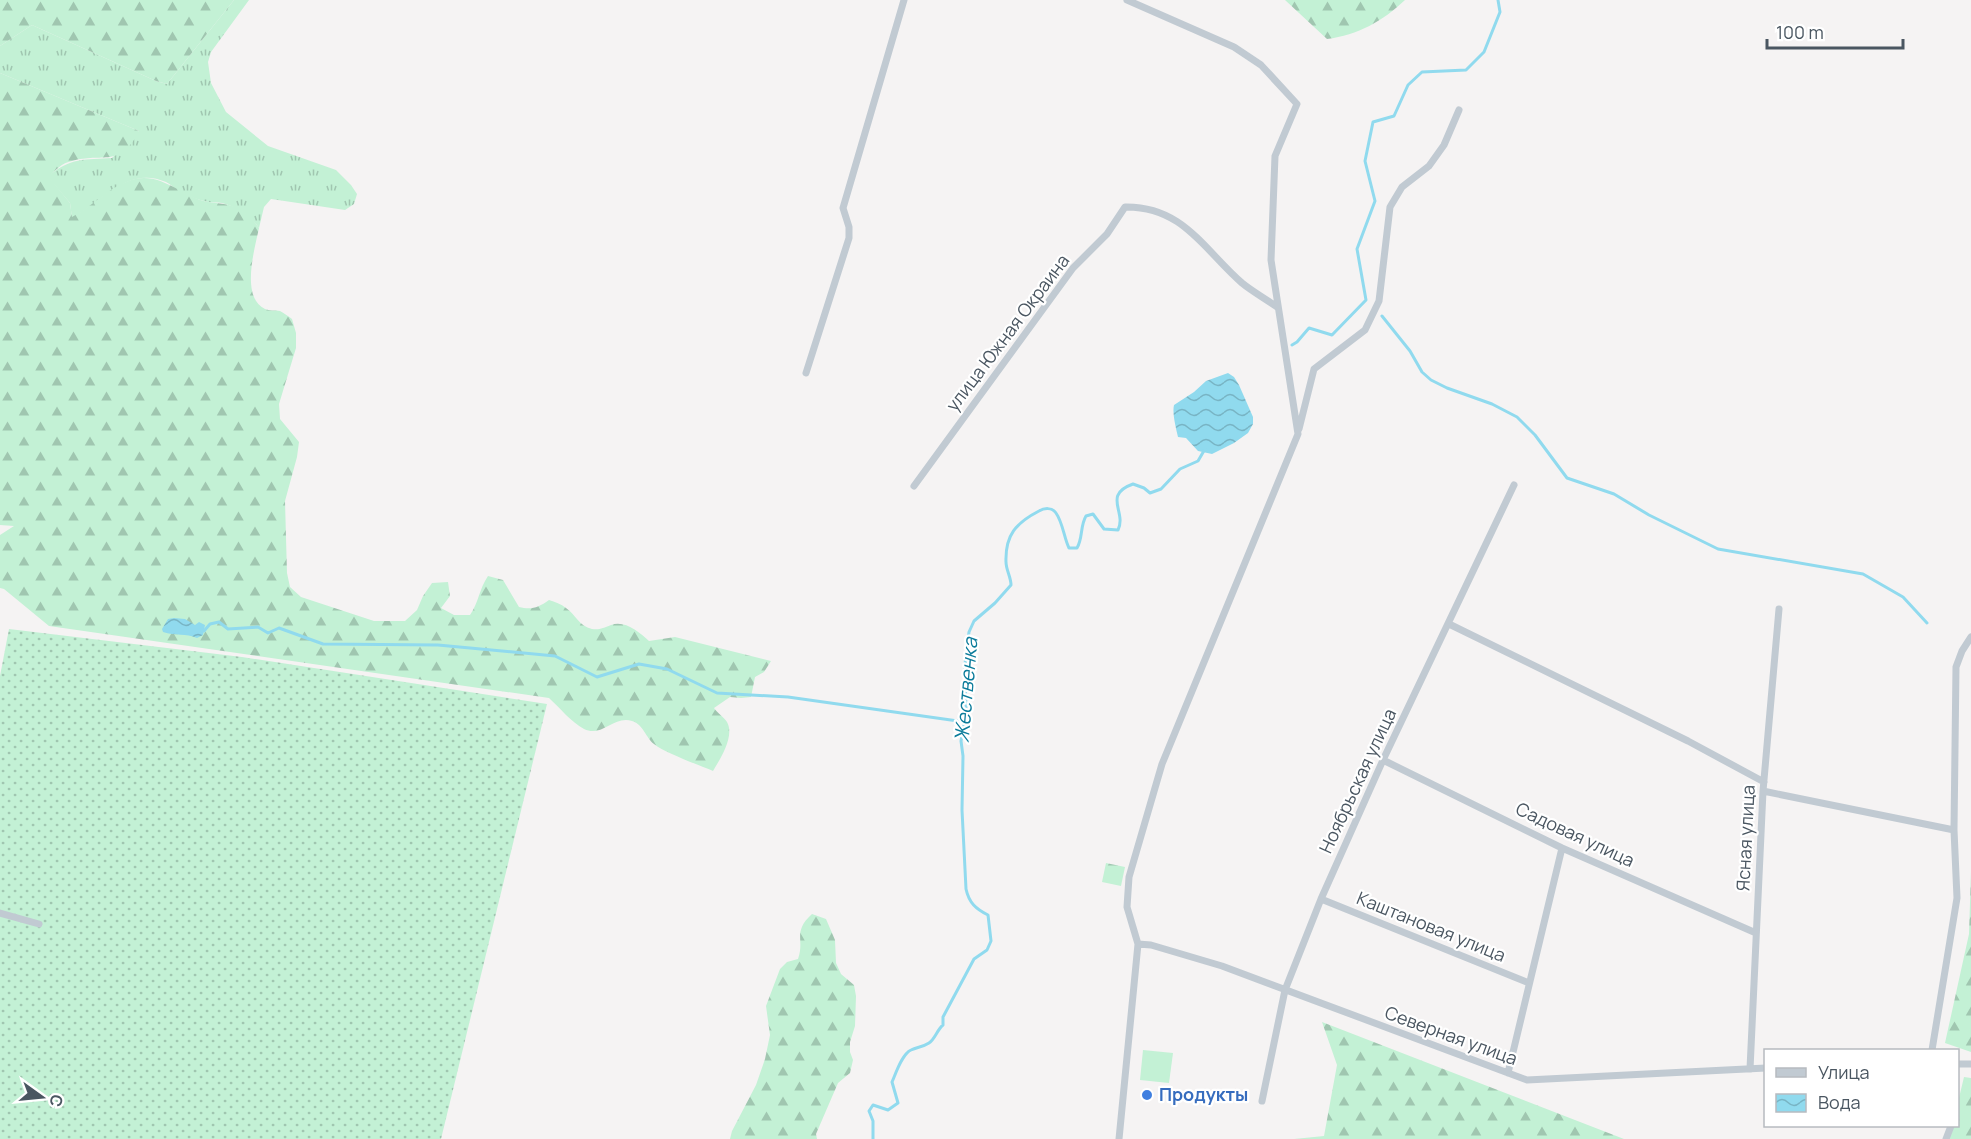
<svg xmlns="http://www.w3.org/2000/svg" width="1971" height="1139" font-family="Manrope,sans-serif">
  <defs>
    <pattern id="grass-tufts" width="24" height="20" patternUnits="userSpaceOnUse" patternTransform="scale(1.5)"><rect width="24" height="20" fill="#c3f1d5"/><path d="M3 7l-1-3M5 7V3M7 7l1-3M15 17l-1-3M17 17v-4M19 17l1-3" fill="none" stroke="#a0c6b0"/></pattern>
    <pattern id="forest-firs" width="22" height="20" patternUnits="userSpaceOnUse" patternTransform="scale(1.5)"><rect width="22" height="20" fill="#c3f1d5"/><path d="M5 1l3.5 6h-7zM16 11l3.5 6h-7z" fill="#a0c6b0"/></pattern>
    <pattern id="garden-dots" width="8" height="8" patternUnits="userSpaceOnUse" patternTransform="scale(1.5)"><rect width="8" height="8" fill="#c3f1d5"/><path d="M2 2h.1M6 6h.1" fill="none" stroke="#a0c6b0" stroke-width="1.8" stroke-linecap="round"/></pattern>
    <pattern id="water-waves" width="16" height="10" patternUnits="userSpaceOnUse" patternTransform="scale(1.5)"><rect width="16" height="10" fill="#90daee"/><path d="M0 5q4-4 8 0t8 0" fill="none" stroke="#78b4c4"/></pattern>
  </defs>
  <rect width="100%" height="100%" fill="#f5f3f3"/>
  <!-- grass -->
  <path fill="url(#grass-tufts)" d="M 234,0 L 249,0 L 211,52 L 208,62 L 211,83 L 226,112 L 268,146 L 336,170 L 351,185 L 357,194 L 354,204 L 345,210 L 271,199 L 264,207 L 259,228 C 250,215 237,207 222,203 C 217,202 212,203 208,202 C 198,200 186,195 178,190 C 174,188 170,184 166,182 C 128,165 102,202 72,218 L 70,203 L 48,177 C 69,157 86,160 112,158 L 139,131 L 0,73 L 0,46 L 32,25 L 156,81 L 167,84 Z"/>
  <!-- forest -->
  <path fill="url(#forest-firs)" d="M 0,0 L 234,0 L 167,84 L 156,81 L 32,25 L 0,46 Z
    M 1285,0 L 1405,0 C 1383,21 1358,35 1327,39 Z
    M 0,73 L 139,131 C 120,169 103,152 72,161 C 62,163 55,170 49,177 L 70,203 L 72,217 C 94,206 110,185 135,179 C 163,173 182,197 208,202 C 219,204 229,203 239,209 C 248,214 253,219 259,228 C 255,248 240,297 265,309 C 269,311 275,310 280,311 C 284,313 288,316 292,319 L 296,333 L 296,348 L 279,404 L 280,419 L 299,442 L 297,457 L 285,501 L 287,573 L 290,587 L 301,597 L 374,621 L 405,621 L 417,610 L 423,596 L 432,583 L 448,582 L 450,596 L 441,608 L 454,615 L 470,615 C 479,602 479,589 488,576 L 503,580 L 519,607 C 531,610 538,608 549,600 C 555,602 561,604 566,608 C 576,615 579,626 592,629 C 600,630 603,628 611,625 C 625,620 639,632 649,641 L 675,637 L 771,661 L 764,672 L 755,677 L 751,697 L 741,698 L 730,697 L 714,708 C 717,713 724,717 727,722 C 735,736 720,759 713,771 C 699,765 665,753 654,744 C 645,737 644,725 632,721 C 614,715 602,738 584,729 C 571,722 560,708 549,698 L 49,626 L 4,589 L 0,588 L 0,535 L 14,526 L 0,525 Z
    M 1106,863 L 1125,867 L 1121,886 L 1102,882 Z
    M 1971,871 L 1971,1052 L 1945,1043 L 1969,934 Z
    M 812,914 L 826,919 L 835,940 L 836,963 L 841,974 L 854,985 L 856,996 L 855,1026 L 850,1042 L 850,1052 L 853,1060 L 850,1073 L 838,1083 L 816,1134 L 817,1139 L 730,1139 L 732,1131 L 756,1085 L 765,1059 L 770,1035 L 766,1006 L 780,969 L 787,962 L 798,959 C 805,940 792,932 812,914 Z
    M 1322,1022 L 1624,1139 L 1294,1139 L 1324,1136 L 1337,1065 Z
    M 1964,1077 L 1971,1078 L 1971,1139 L 1948,1139 L 1952,1126 L 1958,1126 L 1958,1102 Z"/>
  <!-- park -->
  <path fill="#c3f1d5" d="M 1143,1050 L 1173,1053 L 1169,1083 L 1140,1080 Z"/>
  <!-- garden -->
  <path fill="url(#garden-dots)" d="M 9,629 L 242,657 L 547,704 L 441,1139 L 0,1139 L 0,676 Z"/>
  <!-- water -->
  <path fill="url(#water-waves)" d="M 1228,373 L 1234,377 L 1239,385 L 1253,417 L 1253,424 L 1248,433 L 1234,443 L 1212,454 L 1198,451 L 1186,438 L 1178,437 C 1176,428 1172,413 1174,405 L 1194,392 L 1206,381 Z
    M 174,618 L 185,619 L 195,625 L 199,622 L 205,625 L 203,635 L 197,638 C 186,633 175,636 163,632 L 162,629 L 168,619 Z"/>
  <g fill="none" stroke-linecap="round" stroke-linejoin="round">
    <!-- stream -->
    <path stroke="#90daee" stroke-width="3" d="M 1382,316 L 1410,351 L 1422,372 L 1431,380 L 1447,388 L 1492,404 L 1517,417 L 1535,435 L 1567,478 L 1614,494 L 1649,515 L 1718,549 L 1863,574 L 1903,597 L 1927,623
      M 1292,345 L 1297,342 L 1309,328 L 1332,335 L 1366,300 L 1357,249 L 1375,201 L 1365,161 L 1373,122 L 1394,116 L 1408,85 L 1422,72 L 1466,70 L 1484,52 L 1500,12 L 1498,0
      M 204,631 L 210,624 L 219,622 L 228,629 L 258,627 L 268,633 L 279,628 L 323,644 L 438,645 L 555,656 L 597,677 L 639,664 L 667,669 L 717,693 L 788,697 L 965,722
      M 873,1139 L 873,1121 L 869,1111 L 873,1105 L 888,1110 L 898,1103 L 892,1082 C 896,1073 902,1054 911,1050 C 917,1047 923,1047 929,1043 C 935,1039 937,1030 943,1025 L 943,1017 L 974,959 L 987,950 L 991,941 L 988,915 C 976,909 969,903 966,889 L 962,810 L 963,756 L 961,741 L 966,713 L 965,664 L 969,632 L 974,621 L 995,603 L 1011,585 C 1011,577 1006,570 1006,562 C 1005,535 1016,523 1039,511 C 1044,508 1052,507 1056,513 C 1063,523 1064,538 1069,548 L 1077,548 C 1083,538 1080,526 1086,516 L 1093,514 L 1104,529 L 1118,530 C 1127,512 1102,495 1133,484 L 1144,488 L 1150,493 L 1161,489 L 1180,469 L 1198,461 L 1205,449"/>
    <!-- street -->
    <path stroke="#c1cad2" stroke-width="7" d="M 806,373 L 849,238 L 849,227 L 843,208 L 904,0
      M 1299,429 L 1314,369 L 1365,330 L 1379,301 L 1390,207 L 1402,187 L 1429,166 L 1444,145 L 1459,110
      M 914,486 L 1073,268 L 1107,234 L 1125,207 C 1183,206 1204,250 1242,283 C 1253,292 1266,299 1277,307
      M 1449,624 L 1688,741 L 1764,782
      M 1383,760 L 1562,848 L 1756,933
      M 1763,791 L 1954,830
      M 1321,899 L 1529,983
      M 0,913 L 39,924
      M 1138,944 L 1151,945 L 1222,966 L 1527,1080 L 1766,1068
      M 1932,1050 L 1957,898 L 1954,830 L 1956,667 L 1962,651 L 1971,637
      M 1958,1064 L 1971,1064
      M 1750,1069 L 1763,791 L 1779,609
      M 1508,1073 L 1562,848
      M 1262,1101 L 1285,990 L 1321,899 L 1383,760 L 1514,485
      M 1119,1139 L 1138,944 L 1127,907 L 1129,877 L 1162,764 L 1298,434 L 1271,260 L 1275,156 L 1297,104 L 1261,65 L 1234,47 L 1127,0
      M 1946,1139 L 1951,1126"/>
  </g>
  <!-- markers -->
  <circle fill="#3f7fe0" stroke="#fff" stroke-width="2" cx="1147" cy="1095" r="6"/>
  <g text-anchor="middle" stroke-width="4.5" stroke-linejoin="round" paint-order="stroke">
    <!-- street labels -->
    <g font-size="18" fill="#4a5661" stroke="#fff">
      <text transform="translate(1008 333) rotate(-53)" y="6">улица Южная Окраина</text>
      <text transform="translate(1358 781) rotate(-65)" y="6">Ноябрьская улица</text>
      <text transform="translate(1575 835) rotate(25)" y="6">Садовая улица</text>
      <text transform="translate(1746 838) rotate(-87)" y="6">Ясная улица</text>
      <text transform="translate(1431 927) rotate(22)" y="6">Каштановая улица</text>
      <text transform="translate(1451 1036) rotate(20)" y="6">Северная улица</text>
    </g>
    <!-- shop labels -->
    <g font-size="18" font-weight="bold" fill="#366cbe" stroke="#fff" text-anchor="start">
      <text x="1159" y="1101">Продукты</text>
    </g>
    <!-- water labels -->
    <g font-size="20" font-style="italic" fill="#0c7c9b" stroke="#fff">
      <text transform="translate(966 690) rotate(-85)" y="7">Жественка</text>
    </g>
  </g>
  <!-- legend -->
  <rect x="1764" y="1049" width="195" height="78" fill="#ffffff" stroke="#b7bbc0" stroke-width="1.5"/>
  <rect x="1776" y="1068" width="30" height="9" fill="#c1cad2" stroke="#b7bbc0" stroke-width="1.5"/>
  <text x="1818" y="1079" font-size="18" fill="#4a5661">Улица</text>
  <rect x="1776" y="1094" width="30" height="18" fill="url(#water-waves)" stroke="#b7bbc0" stroke-width="1.5"/>
  <text x="1818" y="1109" font-size="18" fill="#4a5661">Вода</text>
  <!-- north arrow -->
  <g transform="translate(42 1097) rotate(105)" stroke="#ffffff" stroke-width="4.5" paint-order="stroke">
  <path d="M0-4.5L10 22L0 15L-10 22Z" fill="#4a5661"/>
  <text y="-9" font-size="16" font-weight="bold" text-anchor="middle" fill="#4a5661">С</text>
  </g>
  <!-- scale -->
  <path d="M1767 39v9h136v-9" fill="none" stroke="#4a5661" stroke-width="3"/>
  <text x="1776" y="39" font-size="18" fill="#4a5661" stroke="#ffffff" stroke-width="4.5" paint-order="stroke">100 m</text>
</svg>
